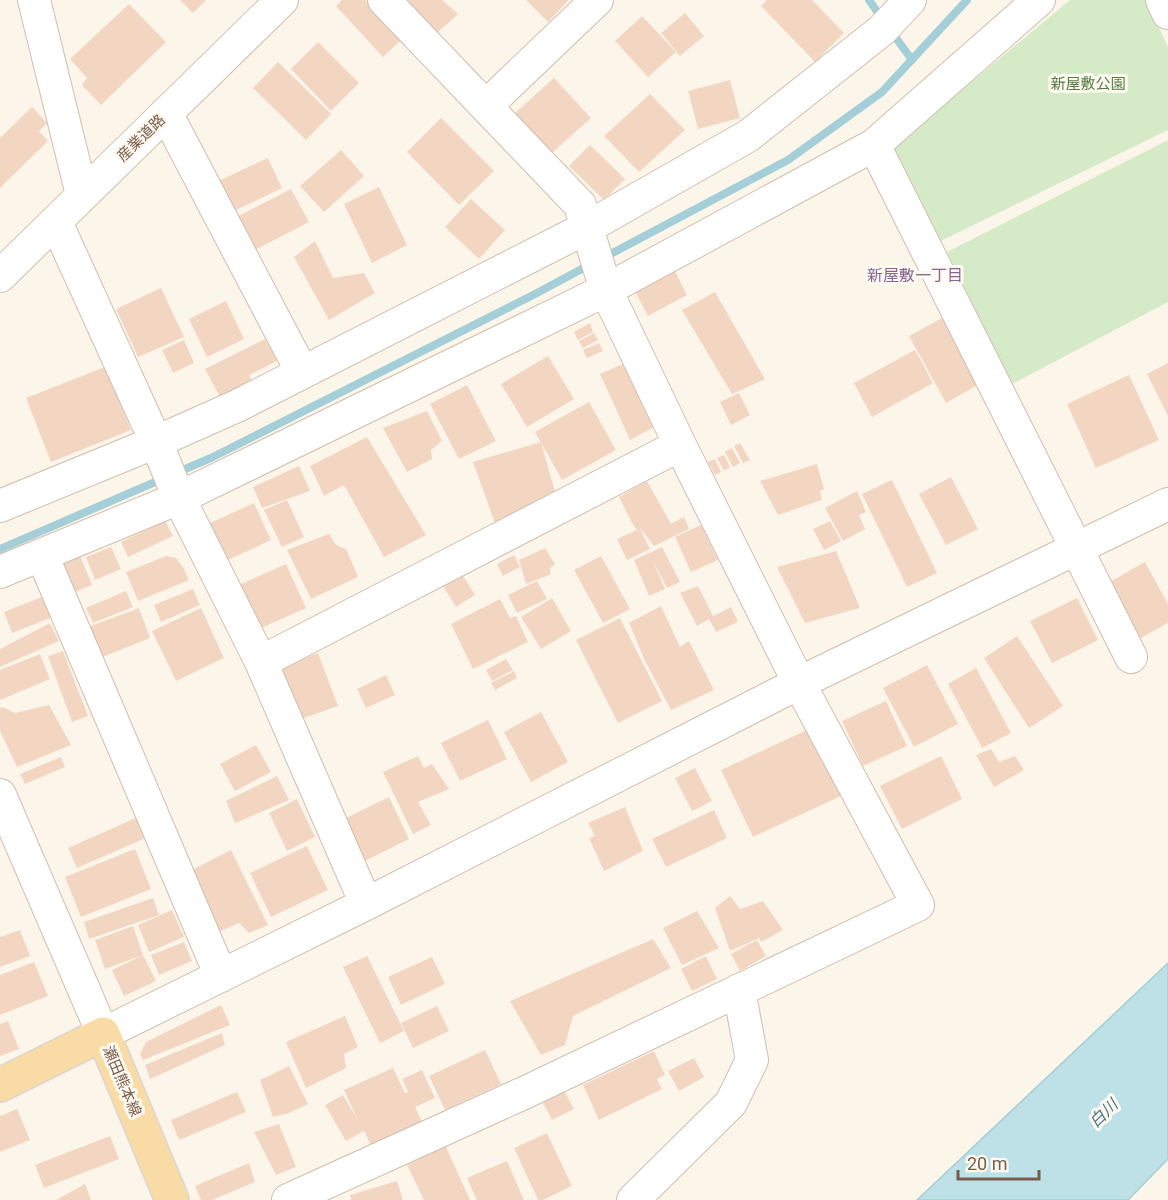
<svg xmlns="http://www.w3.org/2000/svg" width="1168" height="1200" font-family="Roboto,'Noto Sans JP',sans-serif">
  <rect width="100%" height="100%" fill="#fcf6ea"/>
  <!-- green -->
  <path fill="#d5ebc8" d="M 1070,0 L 1146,0 L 1168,47 L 1168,130 L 939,242 L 891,149 Z
    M 1168,140 L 1168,302 L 1012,384 L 947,252 Z"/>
  <!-- water -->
  <path fill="#bee0e7" stroke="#a4cfd8" stroke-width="1.5" d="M 1168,963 L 1168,1159 L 1128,1200 L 917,1200 Z"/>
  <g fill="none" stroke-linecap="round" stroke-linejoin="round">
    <!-- stream -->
    <path stroke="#a4cfd8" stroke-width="8" d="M 869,0 L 883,20
      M 891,31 L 912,60
      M 603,258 L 788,160 L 882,92 L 967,0
      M 0,549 L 213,457 L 537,293 L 591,264"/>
  </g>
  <!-- building -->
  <path fill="#f2d6c2" d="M 180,0 L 206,0 L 193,13 Z
    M 342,0 L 365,0 L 402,39 L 383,57 L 336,6 Z
    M 403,0 L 442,0 L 458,14 L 436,34 Z
    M 526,0 L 569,0 L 548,22 Z
    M 767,0 L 812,0 L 844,33 L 815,62 L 761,6 Z
    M 129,4 L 166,42 L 101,105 L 82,85 L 87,78 L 70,59 Z
    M 685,13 L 704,36 L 680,56 L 661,33 Z
    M 642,16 L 676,52 L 648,77 L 615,41 Z
    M 318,42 L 359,83 L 331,111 L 291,69 Z
    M 278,62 L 331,114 L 306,140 L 253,88 Z
    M 554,78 L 591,118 L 552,153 L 515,113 Z
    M 730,80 L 740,118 L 698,129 L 688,91 Z
    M 650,94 L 685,130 L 639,172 L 604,136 Z
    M 32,107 L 47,123 L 39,131 L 48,141 L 0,188 L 0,138 Z
    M 441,118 L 494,171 L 459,205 L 407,152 Z
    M 590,145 L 625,179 L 604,200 L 569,166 Z
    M 341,150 L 364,176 L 324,212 L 300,186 Z
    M 268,158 L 282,188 L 230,213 L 216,182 Z
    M 379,187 L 407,245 L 372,263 L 344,204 Z
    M 291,189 L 309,222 L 247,254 L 229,221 Z
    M 471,199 L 505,230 L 479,259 L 445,227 Z
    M 315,241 L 333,278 L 364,273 L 375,293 L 329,320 L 294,257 Z
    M 672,265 L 687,295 L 648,316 L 634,289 Z
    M 161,288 L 184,337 L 138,357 L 116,309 Z
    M 715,292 L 765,379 L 732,394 L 682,310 Z
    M 226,301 L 244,339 L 207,357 L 189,319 Z
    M 944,317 L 981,383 L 946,403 L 909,336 Z
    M 590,323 L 593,332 L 578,340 L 574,332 Z
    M 594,333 L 598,340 L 583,348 L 579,341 Z
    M 265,339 L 277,361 L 249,375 L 253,384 L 221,399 L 205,369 Z
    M 184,340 L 194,363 L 173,373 L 162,350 Z
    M 599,343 L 603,351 L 587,358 L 583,350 Z
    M 915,350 L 933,383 L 872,417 L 854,383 Z
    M 548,356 L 574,399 L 527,427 L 501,384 Z
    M 625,363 L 656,426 L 630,440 L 600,374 Z
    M 1168,363 L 1168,416 L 1147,374 Z
    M 105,367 L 131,430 L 51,462 L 26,398 Z
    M 1129,375 L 1159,440 L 1096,468 L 1067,404 Z
    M 467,385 L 496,441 L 459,459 L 430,404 Z
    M 739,393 L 750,415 L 731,425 L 720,402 Z
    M 589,402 L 616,450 L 562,480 L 535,432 Z
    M 427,411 L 442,441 L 431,450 L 432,459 L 407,472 L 383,428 Z
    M 367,437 L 426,535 L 384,557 L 344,485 L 324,496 L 310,466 Z
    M 541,442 L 557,499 L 497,529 L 473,462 Z
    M 740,443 L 750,460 L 743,463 L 734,446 Z
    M 732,448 L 740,463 L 733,467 L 725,452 Z
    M 724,455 L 730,467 L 724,471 L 717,458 Z
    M 715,459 L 721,472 L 715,475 L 708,462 Z
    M 817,464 L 824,489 L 820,491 L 822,500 L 778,515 L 760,481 Z
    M 299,466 L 310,491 L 262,508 L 253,487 Z
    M 951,477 L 978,529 L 946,545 L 919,494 Z
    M 892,480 L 937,573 L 907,587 L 862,494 Z
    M 647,481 L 671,524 L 684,517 L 689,529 L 654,546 L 640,528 L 650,549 L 627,560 L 617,539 L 637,530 L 632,523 L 619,497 Z
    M 857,491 L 866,512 L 859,515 L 865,529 L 843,541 L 825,508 Z
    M 287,500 L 304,537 L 282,547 L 264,510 Z
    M 254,503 L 271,540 L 228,560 L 210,523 Z
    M 165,521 L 173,536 L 128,557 L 121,542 Z
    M 830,521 L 841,541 L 824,550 L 813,529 Z
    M 701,525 L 718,560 L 691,572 L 675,537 Z
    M 329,534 L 336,545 L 346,549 L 358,577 L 311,599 L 287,550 Z
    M 111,547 L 121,569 L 95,580 L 86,557 Z
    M 662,547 L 680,582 L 667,588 L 652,559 L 665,589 L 649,596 L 634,560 Z
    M 545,548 L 555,564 L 550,568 L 551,574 L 526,584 L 519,560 Z
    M 836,551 L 860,608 L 805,623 L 777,567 Z
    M 80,555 L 92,585 L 70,594 L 57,564 Z
    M 514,555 L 520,567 L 503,576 L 497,564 Z
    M 166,556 L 176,558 L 183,567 L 189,580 L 138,601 L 126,572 Z
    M 601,556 L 630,609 L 603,623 L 574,570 Z
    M 1145,562 L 1168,604 L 1168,623 L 1139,639 L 1108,583 Z
    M 286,564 L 306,608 L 259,629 L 239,585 Z
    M 460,571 L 475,595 L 456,607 L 441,583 Z
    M 537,581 L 547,599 L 517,613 L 508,595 Z
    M 698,586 L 713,616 L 731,607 L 738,622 L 716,632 L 709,619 L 697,626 L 680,593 Z
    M 193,589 L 200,605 L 161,622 L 154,605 Z
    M 126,591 L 133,607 L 93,623 L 86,608 Z
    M 49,594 L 58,615 L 12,633 L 4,612 Z
    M 552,598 L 571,631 L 541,649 L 521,617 Z
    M 1077,598 L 1098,640 L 1052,663 L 1030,621 Z
    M 500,599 L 510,618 L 516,616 L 528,642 L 473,669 L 451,624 Z
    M 661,606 L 680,647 L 689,641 L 714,690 L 671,710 L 645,661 L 629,623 Z
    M 139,608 L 150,638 L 100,658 L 88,627 Z
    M 201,608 L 224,658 L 176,681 L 152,631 Z
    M 620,618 L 662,701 L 618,723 L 576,640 Z
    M 50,623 L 59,641 L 0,667 L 0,649 Z
    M 1017,636 L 1063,706 L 1029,728 L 984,658 Z
    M 63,651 L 88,716 L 72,722 L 48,656 Z
    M 318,653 L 338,706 L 301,719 L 282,667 Z
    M 40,654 L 50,679 L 0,700 L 0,670 Z
    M 506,659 L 513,670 L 492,681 L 486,670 Z
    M 927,665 L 958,724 L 914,747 L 883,688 Z
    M 976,668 L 1011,733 L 982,748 L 948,684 Z
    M 514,671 L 517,678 L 495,690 L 491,683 Z
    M 386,675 L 395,695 L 366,708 L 357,689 Z
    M 886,701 L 907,746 L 863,766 L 842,721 Z
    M 49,705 L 71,745 L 17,767 L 0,731 L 0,709 L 2,707 L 15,713 Z
    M 541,712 L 568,762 L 531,782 L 504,732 Z
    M 488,720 L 507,759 L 460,781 L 441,743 Z
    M 811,728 L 843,795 L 753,837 L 721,770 Z
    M 256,745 L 271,772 L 235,791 L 220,764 Z
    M 991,749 L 999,762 L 1015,756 L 1024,770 L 994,787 L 976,755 Z
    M 418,756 L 424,768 L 432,764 L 449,789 L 418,802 L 431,825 L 413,834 L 383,772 Z
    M 941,756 L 962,799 L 902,829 L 880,786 Z
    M 61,757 L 65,767 L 25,784 L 20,774 Z
    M 695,768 L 712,801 L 692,811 L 675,778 Z
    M 277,776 L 289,800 L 235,823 L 226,801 Z
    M 389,797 L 409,839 L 365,861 L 344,819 Z
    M 297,799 L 315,837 L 287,851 L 269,813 Z
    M 625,807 L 643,851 L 604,871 L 589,838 L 595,836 L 588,823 Z
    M 714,810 L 727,838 L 666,867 L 652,839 Z
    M 138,817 L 148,837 L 77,868 L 68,848 Z
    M 307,846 L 328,890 L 271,917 L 250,873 Z
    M 135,849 L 151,889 L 81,917 L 65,877 Z
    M 231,850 L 268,925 L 249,933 L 239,923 L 219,932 L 188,872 Z
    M 730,896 L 740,909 L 763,901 L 783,930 L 761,942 L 759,938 L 730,951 L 715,908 Z
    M 153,898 L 159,915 L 89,939 L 84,922 Z
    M 172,910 L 184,937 L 149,952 L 138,925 Z
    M 697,911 L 719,948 L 682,965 L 663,928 Z
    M 133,926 L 143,955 L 105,969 L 95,940 Z
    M 20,930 L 30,956 L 0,967 L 0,937 Z
    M 653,939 L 671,968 L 573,1016 L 565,1045 L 541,1055 L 510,1001 Z
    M 757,940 L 766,956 L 740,971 L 731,954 Z
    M 184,942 L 192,961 L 159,975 L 151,955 Z
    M 143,955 L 156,981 L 124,996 L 112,970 Z
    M 367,956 L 404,1031 L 380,1043 L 343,967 Z
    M 706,956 L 717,979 L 692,991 L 681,969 Z
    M 432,957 L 445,984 L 401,1005 L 388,977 Z
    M 34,962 L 48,996 L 0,1015 L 0,975 Z
    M 221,1005 L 230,1025 L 143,1060 L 140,1054 L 146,1042 Z
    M 437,1006 L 449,1031 L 413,1048 L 401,1023 Z
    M 345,1016 L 358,1047 L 344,1054 L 346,1068 L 306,1088 L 286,1042 Z
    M 8,1021 L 19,1049 L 0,1056 L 0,1024 Z
    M 222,1033 L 225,1045 L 150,1079 L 145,1065 Z
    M 485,1050 L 501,1084 L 445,1110 L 429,1076 Z
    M 654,1051 L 665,1075 L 657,1079 L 662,1089 L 599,1120 L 583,1085 Z
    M 694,1058 L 704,1077 L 679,1091 L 668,1071 Z
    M 289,1066 L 308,1104 L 289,1113 L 273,1117 L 260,1080 Z
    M 393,1068 L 405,1093 L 408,1092 L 402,1079 L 422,1070 L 435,1098 L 415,1107 L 425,1127 L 374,1152 L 364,1131 L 346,1141 L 325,1105 L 343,1095 L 358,1121 L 344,1090 Z
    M 564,1090 L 574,1109 L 552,1120 L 542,1101 Z
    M 237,1092 L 246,1112 L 179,1140 L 171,1120 Z
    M 17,1109 L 30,1140 L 0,1152 L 0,1116 Z
    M 279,1124 L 296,1167 L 276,1175 L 254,1132 Z
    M 547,1133 L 572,1186 L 543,1200 L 538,1200 L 514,1148 Z
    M 110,1136 L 119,1159 L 44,1188 L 35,1165 Z
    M 445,1145 L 470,1200 L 424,1200 L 407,1165 Z
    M 507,1161 L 524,1200 L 477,1200 L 467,1178 Z
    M 249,1163 L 255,1182 L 212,1200 L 201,1200 L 195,1186 Z
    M 397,1181 L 403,1200 L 351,1200 L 350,1195 Z
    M 85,1184 L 91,1200 L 56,1200 Z"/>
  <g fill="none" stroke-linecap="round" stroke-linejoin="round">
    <!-- minor casing -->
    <g stroke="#cfbeaf" stroke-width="34">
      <path id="minor" d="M 34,0 L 82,195
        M 1162,0 L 1168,13
        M 486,106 L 597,0
        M 166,113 L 302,372
        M 874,145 L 1131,657
        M 56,222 L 156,442 L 179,498 L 261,662 L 366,904
        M 0,276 L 282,0
        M 0,506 L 156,442 L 237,406 L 588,227 L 748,136 L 882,30 L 910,0
        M 42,555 L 221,976
        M 0,572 L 179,498 L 606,290 L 874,145 L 1039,0
        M 261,662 L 680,445
        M 0,795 L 103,1034 L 366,904 L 799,683 L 1168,504
        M 288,1200 L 526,1092 L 918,905 L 799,683 L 680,445 L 606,290 L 580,205 L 384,0
        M 633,1200 L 731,1103 L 752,1060 L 739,990"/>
    </g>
    <!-- major casing -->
    <g stroke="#dcd5d1" stroke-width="36">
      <path id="major" d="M 0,1085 L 103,1034 L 172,1200"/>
    </g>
    <!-- minor -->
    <use href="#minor" stroke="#fff" stroke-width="32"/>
    <!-- major -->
    <use href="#major" stroke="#f9dca5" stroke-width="33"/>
  </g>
  <g text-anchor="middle" stroke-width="6" stroke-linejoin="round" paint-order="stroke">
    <!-- park labels -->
    <g font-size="15" fill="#547d45" stroke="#fffaf1">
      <text x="1088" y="89">新屋敷公園</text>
    </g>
    <!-- street labels -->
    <g font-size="15" fill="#785d4d" stroke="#fffaf1">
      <text transform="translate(141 138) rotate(-44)" y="5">産業道路</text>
      <text transform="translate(122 1081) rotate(67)" y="5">瀬田熊本線</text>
    </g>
    <!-- neighbourhood labels -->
    <g font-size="16" fill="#856693" stroke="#fffaf1">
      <text x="915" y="281">新屋敷一丁目</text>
    </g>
    <!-- water labels -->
    <g font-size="16" font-style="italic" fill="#437783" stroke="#fffaf1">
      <text transform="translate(1103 1113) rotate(-44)" y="6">白川</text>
    </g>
  </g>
  <!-- scale -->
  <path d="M958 1170v9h81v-9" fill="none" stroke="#785d4d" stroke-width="3"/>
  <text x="967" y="1170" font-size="18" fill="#785d4d" stroke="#fffaf1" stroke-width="4.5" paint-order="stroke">20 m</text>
</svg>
